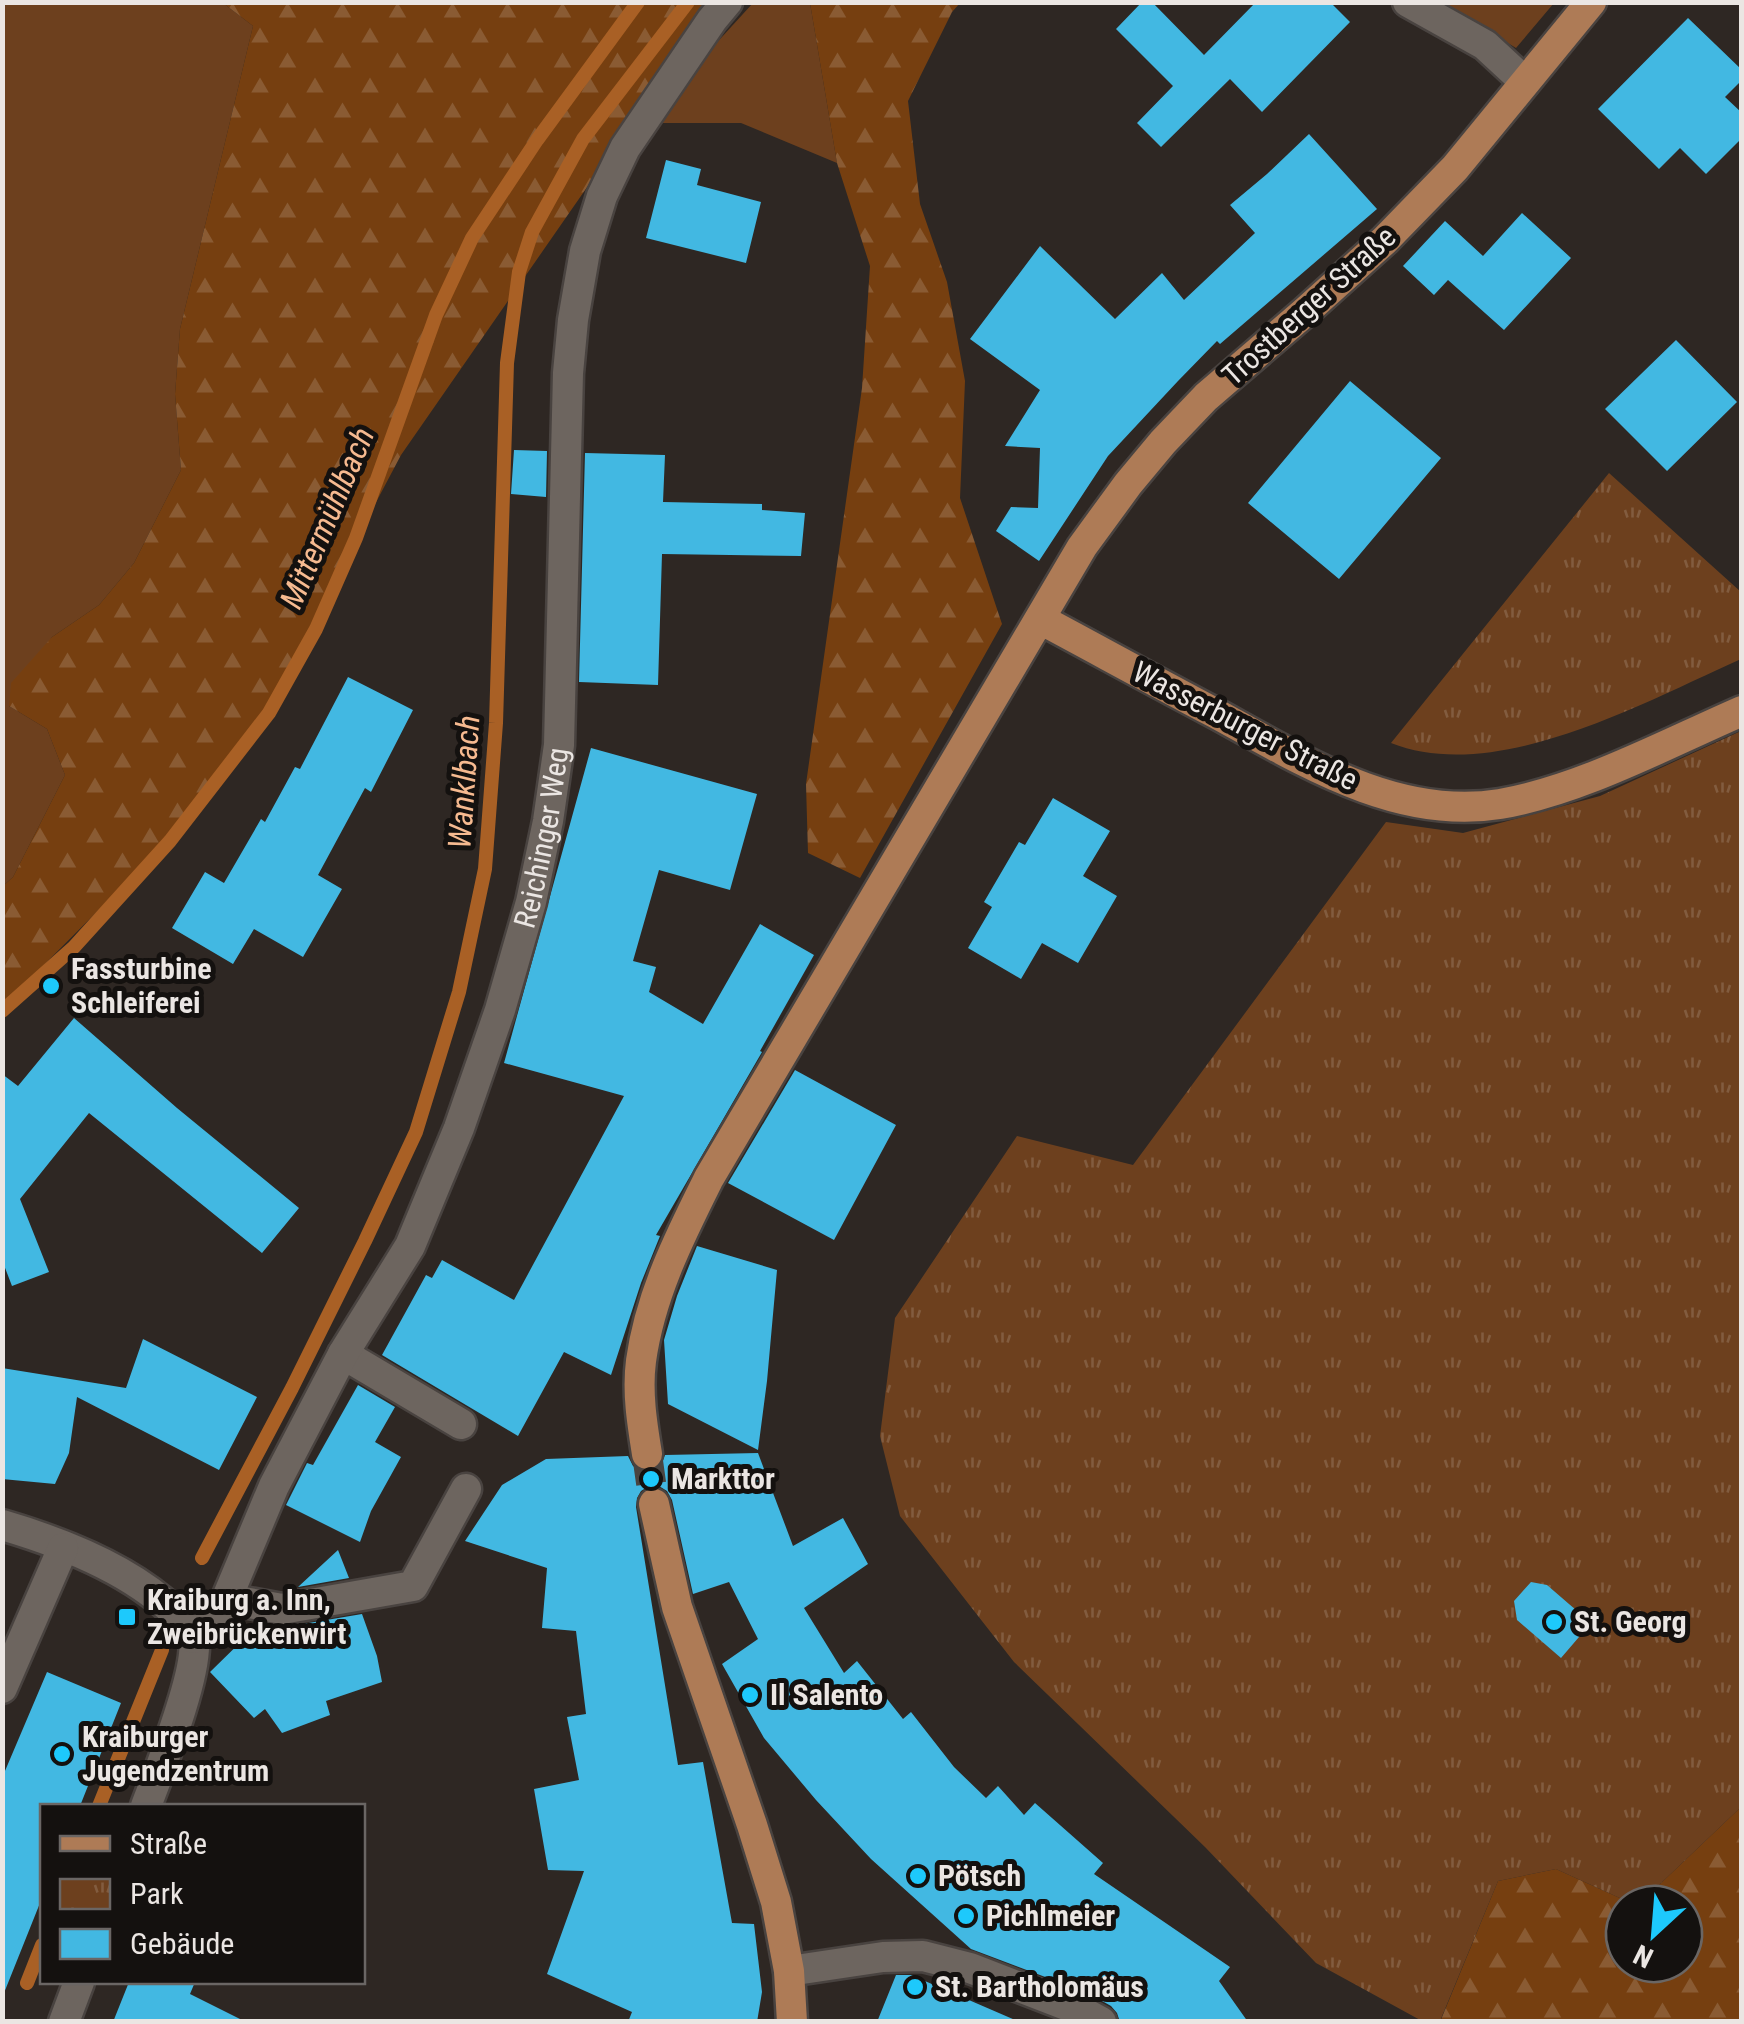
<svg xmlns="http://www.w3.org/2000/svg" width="1744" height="2024" font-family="'Roboto Condensed',sans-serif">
  <defs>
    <pattern id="forest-firs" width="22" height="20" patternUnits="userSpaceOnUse" patternTransform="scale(2.5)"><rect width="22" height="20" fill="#763f10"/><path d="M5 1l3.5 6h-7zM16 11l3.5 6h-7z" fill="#8a5b33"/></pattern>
    <pattern id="park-tufts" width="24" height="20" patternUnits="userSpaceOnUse" patternTransform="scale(2.5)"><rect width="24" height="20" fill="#6d401e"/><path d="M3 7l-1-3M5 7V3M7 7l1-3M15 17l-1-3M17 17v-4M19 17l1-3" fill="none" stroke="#825c3f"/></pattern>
  </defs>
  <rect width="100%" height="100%" fill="#2e2723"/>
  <!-- grass -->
  <path fill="#6d401e" d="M 6,2 L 223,3 L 253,26 L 180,329 L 175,394 L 181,470 L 134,563 L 99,605 L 52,637 L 9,706 L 47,729 L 65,775 L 13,877 L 3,886 L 3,7 Z
    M 753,3 L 810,3 L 837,163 L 741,123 L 656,123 L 710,50 Z
    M 1442,3 L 1554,3 L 1516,48 Z"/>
  <!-- forest -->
  <path fill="url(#forest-firs)" d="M 223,3 L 715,3 L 401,455 L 335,580 L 281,693 L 208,800 L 3,1006 L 3,886 L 13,877 L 65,775 L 47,729 L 9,706 L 11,683 L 52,637 L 99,605 L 134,563 L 181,470 L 175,394 L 180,329 L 253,26 Z
    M 810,3 L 960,3 L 952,12 L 908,101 L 920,204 L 947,282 L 965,381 L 960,498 L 1002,624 L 860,878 L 808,853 L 806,784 L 862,388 L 870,266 L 837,163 Z
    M 1741,1807 L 1741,2021 L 1440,2022 L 1498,1881 L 1556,1869 L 1633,1904 L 1624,1904 L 1624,1964 L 1684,1964 L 1684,1904 L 1639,1904 Z"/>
  <!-- park -->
  <path fill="url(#park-tufts)" d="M 1609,473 L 1741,592 L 1741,659 C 1644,702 1497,785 1391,743 Z
    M 1741,731 L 1741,1807 L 1639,1904 L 1633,1904 L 1556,1869 L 1498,1881 L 1440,2021 L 1422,2021 L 1316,1963 L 1205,1847 L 1014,1662 L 900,1516 L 880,1436 L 895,1318 L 1017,1136 L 1133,1165 L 1386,822 L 1463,833 L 1600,796 Z"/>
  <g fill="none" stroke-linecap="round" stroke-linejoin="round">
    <!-- stream -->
    <path stroke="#a96025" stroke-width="14" d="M 2,1011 L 74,947 L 170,841 L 269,713 L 316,629 L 356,538 L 436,315 L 472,238 L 537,140 L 638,2
      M 202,1558 L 292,1388 L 365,1241 L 416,1132 L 459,992 L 485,869 L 496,723 L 507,363 L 519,272 L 532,232 L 583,139 L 688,2
      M 99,1806 L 162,1650
      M 27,1983 L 42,1945"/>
  </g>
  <!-- building -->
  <path fill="#42b8e2" d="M 1142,2 L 1152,2 L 1204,55 L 1256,2 L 1330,2 L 1350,22 L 1262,112 L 1230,79 L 1161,147 L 1137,123 L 1173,86 L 1116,29 Z
    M 1688,18 L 1742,70 L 1742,80 L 1725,97 L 1742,113 L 1742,138 L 1706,174 L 1680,148 L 1659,169 L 1598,109 Z
    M 1309,134 L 1377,209 L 1220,344 L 1217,341 L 1178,381 L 1108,456 L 1039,561 L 996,531 L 1011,507 L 1038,508 L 1040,448 L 1005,446 L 1040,390 L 970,339 L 1040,246 L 1115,319 L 1162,273 L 1184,300 L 1255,233 L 1230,205 L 1267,174 Z
    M 666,160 L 701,169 L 697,185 L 761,202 L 746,263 L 646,238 Z
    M 1522,213 L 1571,258 L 1504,330 L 1448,280 L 1434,295 L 1403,266 L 1445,221 L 1483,256 Z
    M 1676,340 L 1737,402 L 1667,471 L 1605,409 Z
    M 1350,381 L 1441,458 L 1339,579 L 1248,503 Z
    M 514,450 L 547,451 L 546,497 L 511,494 Z
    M 585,453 L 665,455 L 663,502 L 762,504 L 762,510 L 805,513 L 801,556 L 662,554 L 658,685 L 579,682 Z
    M 348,677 L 413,710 L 371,792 L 365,788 L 318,875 L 342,889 L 303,957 L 254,929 L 233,964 L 172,928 L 205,872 L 224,883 L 261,819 L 265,822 L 295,767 L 300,769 Z
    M 591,748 L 757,794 L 730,890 L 659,870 L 633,961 L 656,967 L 649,992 L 703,1024 L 760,924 L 814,955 L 760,1051 L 762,1052 L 656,1235 L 660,1236 L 641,1283 L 611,1375 L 564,1352 L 518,1436 L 382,1355 L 426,1275 L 432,1278 L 442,1260 L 514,1300 L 624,1096 L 504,1063 Z
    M 1053,798 L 1110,831 L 1083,876 L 1117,896 L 1078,963 L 1042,943 L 1021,979 L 968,948 L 992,907 L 984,902 L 1019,842 L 1025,845 Z
    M 74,1018 L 177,1108 L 299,1208 L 262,1253 L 89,1113 L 20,1199 L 49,1272 L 12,1286 L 2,1260 L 2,1074 L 18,1086 Z
    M 795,1070 L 896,1125 L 834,1240 L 728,1183 Z
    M 697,1246 L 777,1270 L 767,1381 L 758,1450 L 668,1404 L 664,1340 L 677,1296 Z
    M 143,1339 L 257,1397 L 219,1470 L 77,1397 L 69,1453 L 55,1484 L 2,1479 L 2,1368 L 126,1388 Z
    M 358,1385 L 395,1407 L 375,1442 L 401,1457 L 371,1511 L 360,1542 L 286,1505 L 307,1463 L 313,1465 Z
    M 758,1453 L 793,1546 L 843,1518 L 868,1564 L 804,1608 L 844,1673 L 857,1661 L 903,1719 L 911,1712 L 954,1767 L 986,1798 L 998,1786 L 1024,1815 L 1035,1803 L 1103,1863 L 1094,1874 L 1230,1967 L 1219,1981 L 1248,2022 L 1120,2022 L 1117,2013 L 1111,2006 L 1088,1993 L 971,1949 L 871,1859 L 816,1800 L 764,1738 L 722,1664 L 758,1639 L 729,1582 L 693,1594 L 672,1500 L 667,1491 L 659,1486 L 649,1486 L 641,1491 L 637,1498 L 636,1507 L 678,1765 L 703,1762 L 732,1923 L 754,1924 L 762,1992 L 757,2022 L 628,2022 L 632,2012 L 547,1974 L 584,1871 L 548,1870 L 534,1789 L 579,1780 L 567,1717 L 586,1714 L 576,1631 L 542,1628 L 547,1568 L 465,1541 L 502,1485 L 546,1459 L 628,1456 L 633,1466 L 641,1472 L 649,1473 L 660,1468 L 665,1455 Z
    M 338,1550 L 349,1578 L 298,1587 Z
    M 1531,1582 L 1547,1585 L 1591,1623 L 1561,1658 L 1517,1620 L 1514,1601 Z
    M 362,1614 L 377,1656 L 382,1682 L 326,1701 L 330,1715 L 282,1733 L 265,1709 L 254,1718 L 210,1672 L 259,1624 L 285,1627 Z
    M 47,1672 L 121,1703 L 80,1806 L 42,1806 L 42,1898 L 4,1993 L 2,1778 Z
    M 896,1975 L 911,1975 L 1020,2022 L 877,2022 Z
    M 129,1982 L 195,1982 L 190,1994 L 246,2022 L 113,2022 Z"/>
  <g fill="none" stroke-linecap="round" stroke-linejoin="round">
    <!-- major-tunnel -->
    <path stroke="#4a4440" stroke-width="30" stroke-dasharray="30 15" stroke-linecap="butt" d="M 647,1454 L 654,1504"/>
    <!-- minor casing -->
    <g stroke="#494340" stroke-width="35">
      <g id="minor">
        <path d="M 1408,2 L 1485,45 L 1525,82"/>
        <path d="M 343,1354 L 461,1424"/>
        <path d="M 2,1525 C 60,1542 131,1570 174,1612 C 181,1619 190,1626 193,1636 C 202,1665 158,1774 146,1806"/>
        <path d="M 224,1605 L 238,1601 L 282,1609 L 413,1586 L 466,1489"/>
        <path id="s1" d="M 194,1638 L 224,1605 L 274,1486 L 343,1354 L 410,1246 L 459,1128 L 500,1010 L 531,902 L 548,821 L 559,745 L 568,373 L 573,320 L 585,251 L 602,196 L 625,148 L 712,20 L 727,2"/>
        <path d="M 2,1688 L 63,1548"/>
        <path d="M 789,1971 L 883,1957 L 923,1956 L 970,1968 L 1079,2010 L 1101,2022"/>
        <path d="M 64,2022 L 79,1982"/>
      </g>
    </g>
    <!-- major casing -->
    <g stroke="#494340" stroke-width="35">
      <path id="major" d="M 1040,619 C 1098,650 1156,682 1215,713 C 1301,760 1397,821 1500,804 C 1581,790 1666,744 1742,711
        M 647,1454 C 642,1423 637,1392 641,1361 C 650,1295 680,1236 709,1178 L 1082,547 L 1128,484 L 1163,442 L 1206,397 L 1305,312 L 1385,240 L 1455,168 L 1591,2
        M 654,1504 L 677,1607 L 752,1825 L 776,1902 L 789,1971 L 792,2022"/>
    </g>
    <!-- minor -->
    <use href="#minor" stroke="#6d655f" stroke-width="30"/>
    <!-- major -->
    <use href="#major" stroke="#ae7b56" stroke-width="30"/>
  </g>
  <!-- markers -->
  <g fill="#1dc9fc" stroke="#14110f" stroke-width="4">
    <circle cx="51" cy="986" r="10"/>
    <circle cx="651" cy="1479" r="10"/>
    <rect x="117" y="1607" width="20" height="20" rx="5"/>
    <circle cx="1554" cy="1622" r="10"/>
    <circle cx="750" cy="1695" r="10"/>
    <circle cx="62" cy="1754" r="10"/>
    <circle cx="918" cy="1876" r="10"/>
    <circle cx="966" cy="1916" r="10"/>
    <circle cx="915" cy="1987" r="10"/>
  </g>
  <g text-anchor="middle" stroke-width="10" stroke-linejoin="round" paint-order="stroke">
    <!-- street labels -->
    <g font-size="30" fill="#ebe6e3" stroke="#14110f">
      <text transform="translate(1309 306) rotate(-42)" y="10">Trostberger Straße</text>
      <text transform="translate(1245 726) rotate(27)" y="10">Wasserburger Straße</text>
      <text dy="10" stroke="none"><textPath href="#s1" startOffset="880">Reichinger Weg</textPath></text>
    </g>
    <!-- poi labels -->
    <g font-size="30" font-weight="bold" fill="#ebe6e3" stroke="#14110f" text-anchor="start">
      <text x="71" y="979">Fassturbine<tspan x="71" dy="34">Schleiferei</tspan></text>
      <text x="671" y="1489">Markttor</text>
      <text x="147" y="1610">Kraiburg a. Inn,<tspan x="147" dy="34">Zweibrückenwirt</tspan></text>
      <text x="1574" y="1632">St. Georg</text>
      <text x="770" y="1705">Il Salento</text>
      <text x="82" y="1747">Kraiburger<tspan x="82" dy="34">Jugendzentrum</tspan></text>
      <text x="938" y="1886">Pötsch</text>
      <text x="986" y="1926">Pichlmeier</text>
      <text x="935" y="1997">St. Bartholomäus</text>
    </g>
    <!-- water labels -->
    <g font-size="32" font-style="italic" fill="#f6ba90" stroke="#14110f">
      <text transform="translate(327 518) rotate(-67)" y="11">Mittermühlbach</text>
      <text transform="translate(464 782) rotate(-86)" y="11">Wanklbach</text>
    </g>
  </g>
  <!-- border -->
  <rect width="1744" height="2024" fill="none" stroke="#ebe6e3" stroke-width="10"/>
  <!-- legend -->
  <rect x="40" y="1804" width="325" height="180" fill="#14110f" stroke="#6a6664" stroke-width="2.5"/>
  <rect x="60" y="1836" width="50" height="15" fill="#ae7b56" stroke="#6a6664" stroke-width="2.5"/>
  <text x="130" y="1854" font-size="30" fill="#ebe6e3">Straße</text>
  <rect x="60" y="1879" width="50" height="30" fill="url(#park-tufts)" stroke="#6a6664" stroke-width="2.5"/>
  <text x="130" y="1904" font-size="30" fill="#ebe6e3">Park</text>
  <rect x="60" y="1929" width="50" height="30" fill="#42b8e2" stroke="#6a6664" stroke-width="2.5"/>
  <text x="130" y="1954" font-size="30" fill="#ebe6e3">Gebäude</text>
  <!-- north arrow -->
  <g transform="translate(1654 1934) rotate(206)"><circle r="48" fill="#14110f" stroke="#6a6664" stroke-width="2.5"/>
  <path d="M0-8L18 38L0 25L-18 38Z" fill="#1dc9fc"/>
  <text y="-15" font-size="28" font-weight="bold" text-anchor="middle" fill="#ebe6e3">N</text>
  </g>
</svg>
